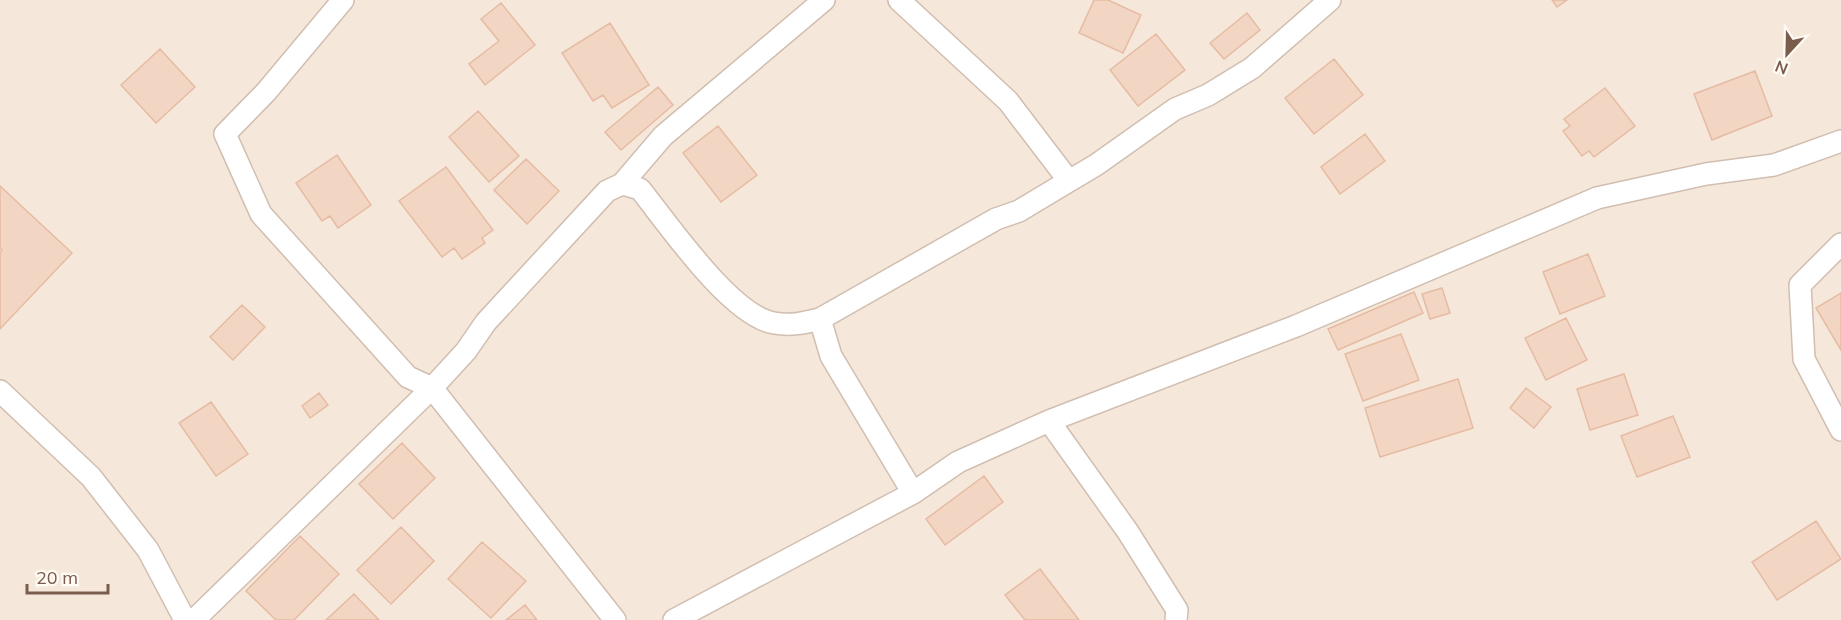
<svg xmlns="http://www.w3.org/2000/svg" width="1841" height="620" font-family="Mulish,sans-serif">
  <rect width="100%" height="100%" fill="#fdf6ec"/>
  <!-- residential -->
  <path fill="#f5e8da" d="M 0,0 L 1841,0 L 1841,620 L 0,620 Z"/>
  <!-- building -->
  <path fill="#f3d5c3" stroke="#e6bba3" stroke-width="1.5" d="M 1094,0 L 1108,0 L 1141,15 L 1123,53 L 1079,33 Z
    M 1552,0 L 1567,0 L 1557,7 Z
    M 501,3 L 535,45 L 485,85 L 469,64 L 499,41 L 481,19 Z
    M 1247,13 L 1260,30 L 1224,59 L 1210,43 Z
    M 610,23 L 649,85 L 612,108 L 603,95 L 593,101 L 562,53 Z
    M 1156,34 L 1185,70 L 1138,106 L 1110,70 Z
    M 160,49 L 195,87 L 156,123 L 121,85 Z
    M 1334,59 L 1363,95 L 1314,134 L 1285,98 Z
    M 1755,71 L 1772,116 L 1712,140 L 1694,94 Z
    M 658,87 L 673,105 L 621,150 L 605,132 Z
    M 1605,88 L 1635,126 L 1594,157 L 1589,151 L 1582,156 L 1563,131 L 1570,126 L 1564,119 Z
    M 478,111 L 519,156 L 489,182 L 449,137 Z
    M 718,126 L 757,175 L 721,202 L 683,153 Z
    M 1365,134 L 1385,161 L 1340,194 L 1321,167 Z
    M 337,155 L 371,205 L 338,228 L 330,216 L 322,221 L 296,183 Z
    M 526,159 L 559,191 L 527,224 L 494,190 Z
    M 446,167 L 493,230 L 482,238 L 485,243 L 462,259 L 454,248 L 442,257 L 399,201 Z
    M 0,186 L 72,253 L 0,329 L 0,252 L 2,250 L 0,248 Z
    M 1588,254 L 1605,296 L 1560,314 L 1543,272 Z
    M 1442,288 L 1450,313 L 1430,319 L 1422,294 Z
    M 1414,292 L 1423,313 L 1338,350 L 1328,329 Z
    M 1841,293 L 1841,350 L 1816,308 Z
    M 242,305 L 265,327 L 233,360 L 210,337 Z
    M 1566,318 L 1587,360 L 1546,380 L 1525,338 Z
    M 1401,334 L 1419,380 L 1363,401 L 1345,354 Z
    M 1624,374 L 1638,415 L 1590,430 L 1577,389 Z
    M 1458,379 L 1473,428 L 1380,457 L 1365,408 Z
    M 1526,388 L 1551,407 L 1534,428 L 1510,408 Z
    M 319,393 L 328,405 L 310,418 L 302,406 Z
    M 211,402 L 248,454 L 216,476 L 179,423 Z
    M 1673,416 L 1690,457 L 1637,477 L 1621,436 Z
    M 402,443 L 435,478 L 393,519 L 359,484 Z
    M 984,476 L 1003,502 L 945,545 L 926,519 Z
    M 1816,521 L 1841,559 L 1777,600 L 1752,562 Z
    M 401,527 L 434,561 L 391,604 L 357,570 Z
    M 300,536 L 339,574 L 294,620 L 276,620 L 246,591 Z
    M 482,542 L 526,581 L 491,618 L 448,579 Z
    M 1040,569 L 1079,620 L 1025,620 L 1005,595 Z
    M 354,594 L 379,620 L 326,620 Z
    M 525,605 L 537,620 L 506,620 Z"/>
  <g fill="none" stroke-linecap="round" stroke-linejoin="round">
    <!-- street casing -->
    <g stroke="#d1beb0" stroke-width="24">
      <path id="street" d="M 343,0 L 266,92 L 225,134 L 261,214 L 408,377 L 432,388 L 615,620
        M 899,0 L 1008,101 L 1069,181
        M 622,184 L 663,136 L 824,0
        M 1841,244 L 1800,285 L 1804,359 L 1841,430
        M 820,319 L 831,356 L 913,493
        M 0,391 L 91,477 L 148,550 L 185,620
        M 1049,421 L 1128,532 L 1177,610 L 1176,620
        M 194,620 L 432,388 L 466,351 L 486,322 L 607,191 L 622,184 L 640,189 C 668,224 731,316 774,323 C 791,326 804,323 820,319 L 996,219 L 1019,211 L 1069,181 L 1096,165 L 1175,109 L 1208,95 L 1252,68 L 1330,0
        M 674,620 L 913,493 L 958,462 L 1049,421 L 1296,326 L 1597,198 L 1706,174 L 1774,165 L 1841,141"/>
    </g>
    <!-- street -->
    <use href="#street" stroke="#fff" stroke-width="21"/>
  </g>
  <!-- north arrow -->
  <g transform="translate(1787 54) rotate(202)" stroke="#fffaf3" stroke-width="4.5" paint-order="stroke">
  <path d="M0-4.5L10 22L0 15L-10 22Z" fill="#7a5c4d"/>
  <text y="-9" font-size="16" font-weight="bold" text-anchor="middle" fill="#7a5c4d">N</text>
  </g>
  <!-- scale -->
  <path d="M27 584v9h81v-9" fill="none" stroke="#7a5c4d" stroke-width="3"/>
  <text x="36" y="584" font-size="18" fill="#7a5c4d" stroke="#fffaf3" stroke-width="4.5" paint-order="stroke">20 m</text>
</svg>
